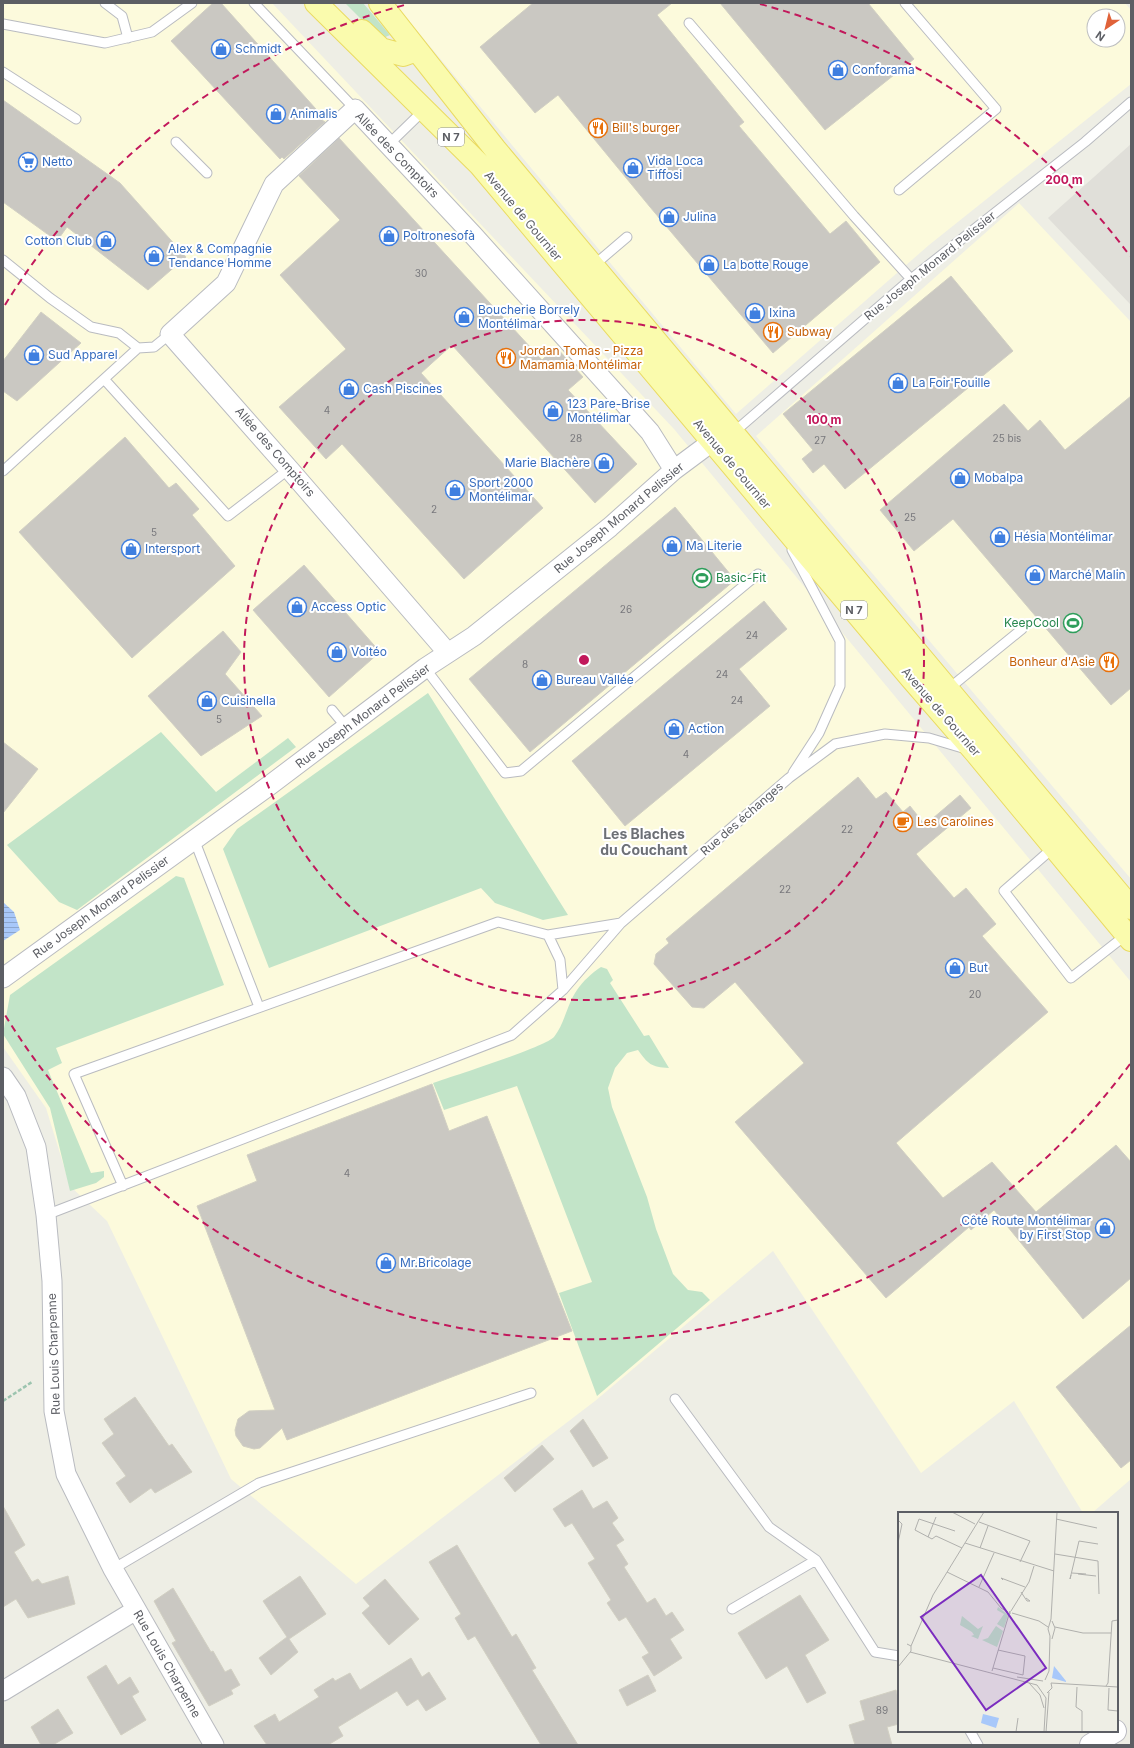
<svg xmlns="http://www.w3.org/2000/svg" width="1134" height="1748" font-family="Inter,sans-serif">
  <defs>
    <pattern id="water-rules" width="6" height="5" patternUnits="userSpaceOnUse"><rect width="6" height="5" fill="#a8c8fa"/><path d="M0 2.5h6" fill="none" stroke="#8ca6ce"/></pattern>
  </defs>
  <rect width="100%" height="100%" fill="#eeeee5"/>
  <!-- commercial -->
  <path fill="#fcfadc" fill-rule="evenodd" d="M 3,3 L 272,3 L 674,429 L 1131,982 L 1131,1479 L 1092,1513 L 1083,1513 L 1014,1401 L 921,1473 L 773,1251 L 595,1401 L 356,1584 L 231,1479 L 107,1221 L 70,1186 L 46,1108 L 3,1047 Z
    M 397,3 L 1125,3 L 1131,10 L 1131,84 L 929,245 L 736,414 L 398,8 ZM 1094,16 L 1118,16 L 1118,40 L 1094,40 Z
    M 1019,203 L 1131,322 L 1131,879 L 756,436 Z"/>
  <!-- industrial -->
  <path fill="#e0dfd9" d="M 1131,144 L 1131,305 L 1048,218 Z"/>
  <!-- grass -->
  <path fill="#c2e4c8" d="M 345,3 L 363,3 L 390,35 L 381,39 Z
    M 428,693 L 568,915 L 543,920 L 495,903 L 481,888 L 269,968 L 223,849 L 237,829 Z
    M 161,732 L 216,792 L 288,738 L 296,747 L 77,910 L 59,902 L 7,845 Z
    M 176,876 L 184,878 L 224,985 L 56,1048 L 62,1063 L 48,1070 L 91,1173 L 104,1171 L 104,1177 L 96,1183 L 70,1191 L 50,1108 L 3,1034 L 10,995 Z
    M 601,967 L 607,969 L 613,980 L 610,983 L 644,1036 L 649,1035 L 669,1068 C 651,1067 648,1064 638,1050 L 627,1053 L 615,1068 L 608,1088 L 612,1107 L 647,1197 L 656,1229 L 673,1274 L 688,1290 L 702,1292 L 710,1300 L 597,1396 L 559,1293 L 592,1282 L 517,1086 L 444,1110 L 433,1083 C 453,1076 545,1047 554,1037 C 565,1023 567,1004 577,990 C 583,981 592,973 601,967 Z"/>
  <!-- water -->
  <path fill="url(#water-rules)" d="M 3,902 L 14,912 L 20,930 L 3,941 Z"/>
  <!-- building -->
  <path fill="#cac8c2" stroke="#d2d0c3" d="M 213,3 L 221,3 L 324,118 L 322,120 L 325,122 L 284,159 L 282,157 L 280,159 L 171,41 Z
    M 533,3 L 672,3 L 657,15 L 744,122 L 739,126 L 830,234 L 846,221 L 880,262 L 773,353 L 650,207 L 558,95 L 535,113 L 480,47 Z
    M 720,3 L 868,3 L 914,59 L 825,130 Z
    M 3,100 L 120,183 L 186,257 L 148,290 L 67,227 L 57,241 L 3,202 Z
    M 339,138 L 542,360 L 556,347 L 583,377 L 568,390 L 637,464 L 595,503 L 452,345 L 421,373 L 543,508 L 464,579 L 342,444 L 326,459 L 279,407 L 346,349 L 280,275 L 340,220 L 299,176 Z
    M 951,276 L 1013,351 L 845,489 L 824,464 L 813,473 L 802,459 L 813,450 L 783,414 Z
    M 41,312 L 81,343 L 17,401 L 3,391 L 3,361 Z
    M 1131,396 L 1131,688 L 1111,705 L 953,519 L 914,551 L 880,510 L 1004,404 L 1028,431 L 1040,420 L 1065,450 Z
    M 125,437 L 169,488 L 176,483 L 199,509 L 192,515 L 235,566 L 132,658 L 19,532 Z
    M 675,507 L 735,580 L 530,752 L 469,679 Z
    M 304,565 L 380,652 L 329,697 L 253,610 Z
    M 764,601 L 787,629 L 739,669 L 770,706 L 625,826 L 572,761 Z
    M 223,631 L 241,652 L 225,674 L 262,716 L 201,756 L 148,696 Z
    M 3,742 L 38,769 L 3,813 Z
    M 858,777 L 876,799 L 886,792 L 903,812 L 910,806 L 925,825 L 960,795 L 971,808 L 916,854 L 954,898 L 966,888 L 996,924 L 982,936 L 1048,1012 L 896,1143 L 943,1198 L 992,1162 L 1036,1212 L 1116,1145 L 1131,1162 L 1131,1278 L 1083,1319 L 994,1210 L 971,1230 L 969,1227 L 886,1298 L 735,1122 L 804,1063 L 735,982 L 704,1008 L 692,1007 L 654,964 L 656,954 L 669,943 L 666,939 Z
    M 432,1084 L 449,1131 L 487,1116 L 572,1331 L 287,1440 L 282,1428 L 260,1448 L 254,1449 L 243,1446 L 236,1436 L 235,1430 L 238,1419 L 249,1411 L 275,1410 L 197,1206 L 257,1181 L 247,1155 Z
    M 1131,1325 L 1131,1460 L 1121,1468 L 1056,1387 Z
    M 135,1397 L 169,1446 L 172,1444 L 192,1472 L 155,1493 L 151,1488 L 130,1503 L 116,1483 L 126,1476 L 102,1443 L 114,1434 L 104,1419 Z
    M 583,1419 L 608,1458 L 593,1467 L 570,1431 Z
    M 542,1445 L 554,1459 L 515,1492 L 504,1478 Z
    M 582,1490 L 593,1509 L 607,1501 L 618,1518 L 612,1523 L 624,1540 L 616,1545 L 628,1564 L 624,1567 L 647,1603 L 655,1598 L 666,1616 L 672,1612 L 684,1630 L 670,1639 L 682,1658 L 654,1676 L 642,1657 L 649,1653 L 626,1617 L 619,1621 L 607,1603 L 611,1600 L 588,1563 L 595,1559 L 572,1523 L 565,1527 L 553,1509 Z
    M 3,1506 L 25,1545 L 14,1552 L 32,1582 L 38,1579 L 42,1584 L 68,1576 L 75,1604 L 28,1618 L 16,1599 L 3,1607 Z
    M 457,1545 L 512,1637 L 516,1634 L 536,1668 L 532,1670 L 578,1745 L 541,1745 L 475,1636 L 468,1640 L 455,1618 L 461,1614 L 429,1562 Z
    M 300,1576 L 326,1614 L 289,1639 L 298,1652 L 271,1675 L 259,1658 L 287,1637 L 263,1601 Z
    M 385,1579 L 419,1619 L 389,1645 L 362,1613 L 370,1606 L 363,1598 Z
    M 173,1588 L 211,1652 L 213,1651 L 225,1672 L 231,1669 L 240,1685 L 231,1690 L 233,1694 L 209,1706 L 172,1643 L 176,1641 L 154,1601 Z
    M 800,1595 L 829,1640 L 805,1655 L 826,1693 L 807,1703 L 787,1666 L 766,1679 L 738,1633 Z
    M 411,1658 L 422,1677 L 429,1672 L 446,1699 L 426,1711 L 418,1699 L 407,1706 L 397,1691 L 338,1727 L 343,1736 L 328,1745 L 267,1745 L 254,1726 L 275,1714 L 279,1722 L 319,1697 L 314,1690 L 333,1678 L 335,1681 L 350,1673 L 360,1690 Z
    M 106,1665 L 118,1685 L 130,1677 L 139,1692 L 132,1696 L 146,1720 L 121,1735 L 87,1677 Z
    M 648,1675 L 656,1691 L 627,1706 L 619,1690 Z
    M 896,1690 L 899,1702 L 899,1724 L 887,1727 L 892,1745 L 855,1745 L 849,1725 L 865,1720 L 860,1701 Z
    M 58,1709 L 73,1733 L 53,1745 L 41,1745 L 31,1727 Z"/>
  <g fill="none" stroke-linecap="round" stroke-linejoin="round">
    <!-- lane casing -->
    <g stroke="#b9bbc0" stroke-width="11">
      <path id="lane" d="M 105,3 L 122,16 L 128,38
        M 254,3 L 355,109
        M 689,23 L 854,216 L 911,279
        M 3,24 L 105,43 L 152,32 L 192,3
        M 3,72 L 76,119
        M 176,142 L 207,173
        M 389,144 L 424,110
        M 899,190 L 996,109 L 905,3
        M 3,260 L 50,298 L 91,327 L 119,333 L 138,348 L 154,347 L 170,334
        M 593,266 L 627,237
        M 104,379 L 228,516 L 289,469
        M 733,433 L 911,279 L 1085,142 L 1131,102
        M 3,471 L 138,348
        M 792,550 L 840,641 L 840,686 L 819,733 L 793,773
        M 425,668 L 505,773 L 521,771 L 758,574
        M 947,690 L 1022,629
        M 332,710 L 346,727
        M 194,839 L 259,1007
        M 1054,847 L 1004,891 L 1071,978 L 1126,935
        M 548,935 L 560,960 L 563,990
        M 123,1186 L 74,1074 L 498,922 L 548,935 L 621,923
        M 46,1215 L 512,1035 L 563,990 L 621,923 L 789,778 L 835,744 L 885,734 L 929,738 L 966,749
        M 675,1399 L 769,1527 L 816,1560 L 875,1652 L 899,1656
        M 113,1569 L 259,1483 L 531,1393
        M 732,1609 L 816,1560
        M 970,1731 L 978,1745"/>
    </g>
    <!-- street casing -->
    <g stroke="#b9bbc0" stroke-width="21">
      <path id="street" d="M 448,653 L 289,469 L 170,334 L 226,283 L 274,184 L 355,109 L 473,235 L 650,432 L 674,470
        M 3,978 L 270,785 L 425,668 L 474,636 L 610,527 L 674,470 L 713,441
        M 3,1077 L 16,1096 L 36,1147 L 46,1215 L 52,1281 L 54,1411 L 66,1474 L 113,1569 L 214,1745
        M 3,1691 L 136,1610"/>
    </g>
    <!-- secondary casing -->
    <g stroke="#babbc2" stroke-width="24">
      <path id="secondary" d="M 1091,1745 L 1115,1731"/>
    </g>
    <!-- primary casing -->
    <g stroke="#eadb62" stroke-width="24">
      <path id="primary" d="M 316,3 L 480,165 L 911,678 L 976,753 L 1131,940
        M 380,3 L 495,149 L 1131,908
        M 362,31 L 381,49 L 403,55 L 417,50"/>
    </g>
    <!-- path -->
    <path stroke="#9cc4af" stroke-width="2.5" stroke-dasharray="4 2" stroke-linecap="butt" d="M 3,1401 L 32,1382"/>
    <!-- lane -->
    <use href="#lane" stroke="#fff" stroke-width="9"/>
    <!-- street -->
    <use href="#street" stroke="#fff" stroke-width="19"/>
    <!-- secondary -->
    <use href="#secondary" stroke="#fff" stroke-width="22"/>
    <!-- primary -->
    <use href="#primary" stroke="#fafbad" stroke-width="22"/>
  </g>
  <!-- distance rings -->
  <g fill="none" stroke="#c2185b" stroke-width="2" stroke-dasharray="7 5">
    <circle cx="584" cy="660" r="340"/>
    <path d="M1130 1064A679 679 0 0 1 5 1015M5 305A679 679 0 0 1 408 4M760 4A679 679 0 0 1 1130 256"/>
  </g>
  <!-- icons -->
  <defs>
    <g id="shop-ring" transform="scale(1)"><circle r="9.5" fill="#fff" stroke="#3f7fe0" stroke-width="1.5"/><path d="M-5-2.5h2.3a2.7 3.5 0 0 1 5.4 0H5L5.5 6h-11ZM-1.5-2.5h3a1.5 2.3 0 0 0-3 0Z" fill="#3f7fe0"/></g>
    <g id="restaurant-ring" transform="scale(1)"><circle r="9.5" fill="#fff" stroke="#e8710a" stroke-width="1.5"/><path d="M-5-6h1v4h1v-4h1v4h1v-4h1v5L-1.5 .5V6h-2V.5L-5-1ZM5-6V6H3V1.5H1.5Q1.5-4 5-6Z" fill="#e8710a"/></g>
    <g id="supermarket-ring" transform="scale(1)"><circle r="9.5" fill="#fff" stroke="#3f7fe0" stroke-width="1.5"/><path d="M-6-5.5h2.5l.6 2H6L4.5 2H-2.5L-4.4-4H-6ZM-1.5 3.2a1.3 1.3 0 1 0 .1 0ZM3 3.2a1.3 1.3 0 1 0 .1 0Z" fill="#3f7fe0"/></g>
    <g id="stadium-ring" transform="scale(1)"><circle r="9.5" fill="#fff" stroke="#2e9e5b" stroke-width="1.5"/><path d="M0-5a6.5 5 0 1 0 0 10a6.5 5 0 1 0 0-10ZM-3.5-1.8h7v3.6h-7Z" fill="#2e9e5b"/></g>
    <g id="cafe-ring" transform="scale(1)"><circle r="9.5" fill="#fff" stroke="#e8710a" stroke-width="1.5"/><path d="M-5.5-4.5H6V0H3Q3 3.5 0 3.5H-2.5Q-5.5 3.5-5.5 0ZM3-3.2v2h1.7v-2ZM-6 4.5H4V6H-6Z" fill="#e8710a"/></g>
  </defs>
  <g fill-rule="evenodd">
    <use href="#shop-ring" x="221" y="49"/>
    <use href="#shop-ring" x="838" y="70"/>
    <use href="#shop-ring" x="276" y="114"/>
    <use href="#restaurant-ring" x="598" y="128"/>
    <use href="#supermarket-ring" x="28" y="162"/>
    <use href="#shop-ring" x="633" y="168"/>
    <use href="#shop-ring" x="669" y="217"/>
    <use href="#shop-ring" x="389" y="236"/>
    <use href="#shop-ring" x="106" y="241"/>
    <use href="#shop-ring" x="154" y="256"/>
    <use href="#shop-ring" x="709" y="265"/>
    <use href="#shop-ring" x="755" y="313"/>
    <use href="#shop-ring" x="464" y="317"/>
    <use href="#restaurant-ring" x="773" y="332"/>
    <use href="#shop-ring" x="34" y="355"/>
    <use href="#restaurant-ring" x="506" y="358"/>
    <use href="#shop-ring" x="898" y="383"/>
    <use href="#shop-ring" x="349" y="389"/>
    <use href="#shop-ring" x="553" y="411"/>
    <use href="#shop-ring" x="604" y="463"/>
    <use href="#shop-ring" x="960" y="478"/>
    <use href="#shop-ring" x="455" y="490"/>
    <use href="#shop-ring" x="1000" y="537"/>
    <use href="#shop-ring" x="672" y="546"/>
    <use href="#shop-ring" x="131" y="549"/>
    <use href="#shop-ring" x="1035" y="575"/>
    <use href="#stadium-ring" x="702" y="578"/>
    <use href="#shop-ring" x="297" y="607"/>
    <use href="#stadium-ring" x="1073" y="623"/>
    <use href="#shop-ring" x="337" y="652"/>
    <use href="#restaurant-ring" x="1109" y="662"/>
    <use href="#shop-ring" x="542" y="680"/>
    <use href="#shop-ring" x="207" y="701"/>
    <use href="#shop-ring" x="674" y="729"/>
    <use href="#cafe-ring" x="903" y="822"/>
    <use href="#shop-ring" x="955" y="968"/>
    <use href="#shop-ring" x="1105" y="1228"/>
    <use href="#shop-ring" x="386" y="1263"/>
  </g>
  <g text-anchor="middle" stroke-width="4" stroke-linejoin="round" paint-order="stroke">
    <!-- number labels -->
    <g font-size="10" fill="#78787c">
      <text x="421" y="277">30</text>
      <text x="327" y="414">4</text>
      <text x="576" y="442">28</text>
      <text x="1007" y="442">25 bis</text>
      <text x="820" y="444">27</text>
      <text x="434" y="513">2</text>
      <text x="910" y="521">25</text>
      <text x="154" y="536">5</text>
      <text x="626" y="613">26</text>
      <text x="752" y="639">24</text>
      <text x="525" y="668">8</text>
      <text x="722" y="678">24</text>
      <text x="737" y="704">24</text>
      <text x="219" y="723">5</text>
      <text x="686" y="758">4</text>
      <text x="847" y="833">22</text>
      <text x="785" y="893">22</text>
      <text x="975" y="998">20</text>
      <text x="347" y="1177">4</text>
      <text x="882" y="1714">89</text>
    </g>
    <!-- shield labels -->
    <g fill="#fff" stroke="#8d8e92" stroke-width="1">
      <rect x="438" y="128" width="26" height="18" rx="3"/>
      <rect x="841" y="601" width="26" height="18" rx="3"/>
    </g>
    <g font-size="11" font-weight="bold" fill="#5c5e64">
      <text x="451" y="141">N 7</text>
      <text x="854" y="614">N 7</text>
    </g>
    <!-- shop labels -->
    <g font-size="12" fill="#366cbe" stroke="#fff" text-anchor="start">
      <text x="235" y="53">Schmidt</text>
      <text x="852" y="74">Conforama</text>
      <text x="290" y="118">Animalis</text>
      <text x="647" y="165">Vida Loca<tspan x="647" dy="14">Tiffosi</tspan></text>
      <text x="42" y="166">Netto</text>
      <text x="683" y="221">Julina</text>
      <text x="403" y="240">Poltronesofà</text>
      <text x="92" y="245" text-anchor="end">Cotton Club</text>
      <text x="168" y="253">Alex &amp; Compagnie<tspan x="168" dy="14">Tendance Homme</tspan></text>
      <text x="723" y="269">La botte Rouge</text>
      <text x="478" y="314">Boucherie Borrely<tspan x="478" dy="14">Montélimar</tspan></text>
      <text x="769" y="317">Ixina</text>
      <text x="48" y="359">Sud Apparel</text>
      <text x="912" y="387">La Foir'Fouille</text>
      <text x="363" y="393">Cash Piscines</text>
      <text x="567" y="408">123 Pare-Brise<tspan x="567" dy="14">Montélimar</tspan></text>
      <text x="590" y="467" text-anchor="end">Marie Blachère</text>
      <text x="974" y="482">Mobalpa</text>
      <text x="469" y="487">Sport 2000<tspan x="469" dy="14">Montélimar</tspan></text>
      <text x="1014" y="541">Hésia Montélimar</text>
      <text x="686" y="550">Ma Literie</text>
      <text x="145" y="553">Intersport</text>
      <text x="1049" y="579">Marché Malin</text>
      <text x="311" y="611">Access Optic</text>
      <text x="351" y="656">Voltéo</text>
      <text x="556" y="684">Bureau Vallée</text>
      <text x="221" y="705">Cuisinella</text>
      <text x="688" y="733">Action</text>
      <text x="969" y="972">But</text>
      <text x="1091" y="1225" text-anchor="end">Côté Route Montélimar<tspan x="1091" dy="14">by First Stop</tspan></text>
      <text x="400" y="1267">Mr.Bricolage</text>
    </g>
    <!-- food labels -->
    <g font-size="12" fill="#c56008" stroke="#fff" text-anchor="start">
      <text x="612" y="132">Bill's burger</text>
      <text x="787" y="336">Subway</text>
      <text x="520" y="355">Jordan Tomas - Pizza<tspan x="520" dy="14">Mamamia Montélimar</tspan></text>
      <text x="1095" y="666" text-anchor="end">Bonheur d'Asie</text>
      <text x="917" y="826">Les Carolines</text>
    </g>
    <!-- street labels -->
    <g font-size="12" fill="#5c5e64" stroke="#fff">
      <text transform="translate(397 155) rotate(46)" y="4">Allée des Comptoirs</text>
      <text transform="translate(523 216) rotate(50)" y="4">Avenue de Gournier</text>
      <text transform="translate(930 266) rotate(-39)" y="4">Rue Joseph Monard Pelissier</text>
      <text transform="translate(275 452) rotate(49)" y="4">Allée des Comptoirs</text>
      <text transform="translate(732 464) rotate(50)" y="4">Avenue de Gournier</text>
      <text transform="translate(619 518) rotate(-40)" y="4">Rue Joseph Monard Pelissier</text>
      <text transform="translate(941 712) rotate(49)" y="4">Avenue de Gournier</text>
      <text transform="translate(363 716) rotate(-37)" y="4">Rue Joseph Monard Pelissier</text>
      <text transform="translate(742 819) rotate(-41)" y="4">Rue des échanges</text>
      <text transform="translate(101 907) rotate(-36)" y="4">Rue Joseph Monard Pelissier</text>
      <text transform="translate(54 1354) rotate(-92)" y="4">Rue Louis Charpenne</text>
      <text transform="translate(167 1664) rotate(60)" y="4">Rue Louis Charpenne</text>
    </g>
    <!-- leisure labels -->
    <g font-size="12" fill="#27864d" stroke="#fff" text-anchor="start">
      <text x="716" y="582">Basic-Fit</text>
      <text x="1059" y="627" text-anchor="end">KeepCool</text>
    </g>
    <!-- quarter labels -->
    <g font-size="14" font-weight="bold" fill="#6d7076" stroke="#fff">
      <text x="644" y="839">Les Blaches<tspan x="644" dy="16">du Couchant</tspan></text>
    </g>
  </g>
  <!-- overview -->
  <g transform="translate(898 1512)">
    <rect width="220" height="220" fill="#eeeee5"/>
    <path d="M 100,95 L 110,103 L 106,116 L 99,112 L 106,102 L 99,98 ZM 64,104 L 80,117 L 85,114 L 80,127 L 73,124 L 76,123 L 74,120 L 62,113 ZM 98,114 L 105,119 L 99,135 L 84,128 L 90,126 Z" fill="#c2e4c8"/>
    <path d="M 156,154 L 168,169 L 168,170 L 154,166 ZM 85,202 L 101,206 L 98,216 L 83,211 Z" fill="#a8c8fa"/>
    <path fill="none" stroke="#b0b0ad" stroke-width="1" d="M 54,0 L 77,12M 158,7 L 199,16M 0,8 L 4,12 L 0,31M 81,10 L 132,29 L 122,50M 57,19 L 21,7 L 17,18 L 34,27 L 38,24 L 64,36M 30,25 L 38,5M 67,31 L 156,59M 82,36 L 90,14M 157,42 L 200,49 L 201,82M 49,60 L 90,80 L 103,96 L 110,100M 174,61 L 188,62M 180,62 L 198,64M 173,63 L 172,67 L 181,29 L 200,32M 105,68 L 103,66 L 127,75M 81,75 L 96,41M 123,80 L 129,89 L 132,89 L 128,86M 113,99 L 131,70 L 136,54M 114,101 L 141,109 L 150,115M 154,109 L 157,116 L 154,127M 157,115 L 185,121 L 213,121M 13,134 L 35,83 L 86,0M 12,140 L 139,173 L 148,186 L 146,220M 0,155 L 13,139 L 13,134 L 9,132M 95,156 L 125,163 L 127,144 L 100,138M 94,159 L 112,99 L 112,102M 119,165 L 145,169M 147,168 L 151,159 L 152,124 L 150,117 L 153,107 L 159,0M 131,171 L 142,183 L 146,196M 153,171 L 220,175M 208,174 L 210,171 L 214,109 L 220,108M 179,175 L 178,195 L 184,199 L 184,220M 211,176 L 210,198 L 220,199M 149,181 L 154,176 L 153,171M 118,220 L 120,206M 148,220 L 151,180"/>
    <path fill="#7b2cbf" fill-opacity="0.15" stroke="#7b2cbf" stroke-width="2" d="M 83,63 L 148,156 L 88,198 L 23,105 Z"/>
    <rect width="220" height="220" fill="none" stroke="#5c5e64" stroke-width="2"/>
  </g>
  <circle cx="584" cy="660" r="6" fill="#c2185b" stroke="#fff" stroke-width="2"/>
  <g font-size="12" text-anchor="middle" font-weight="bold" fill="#c2185b" stroke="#fff" stroke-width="4" stroke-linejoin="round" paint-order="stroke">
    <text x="1064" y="184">200 m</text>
    <text x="824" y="424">100 m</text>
  </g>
  <!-- border -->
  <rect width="1134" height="1748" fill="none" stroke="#5c5e64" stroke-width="8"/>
  <!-- north arrow -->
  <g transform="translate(1106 28) rotate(215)"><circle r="19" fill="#ffffff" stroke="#bebfc1"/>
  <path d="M0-3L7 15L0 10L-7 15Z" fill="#e06239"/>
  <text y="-6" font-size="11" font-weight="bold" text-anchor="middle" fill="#5c5e64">N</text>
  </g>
</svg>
